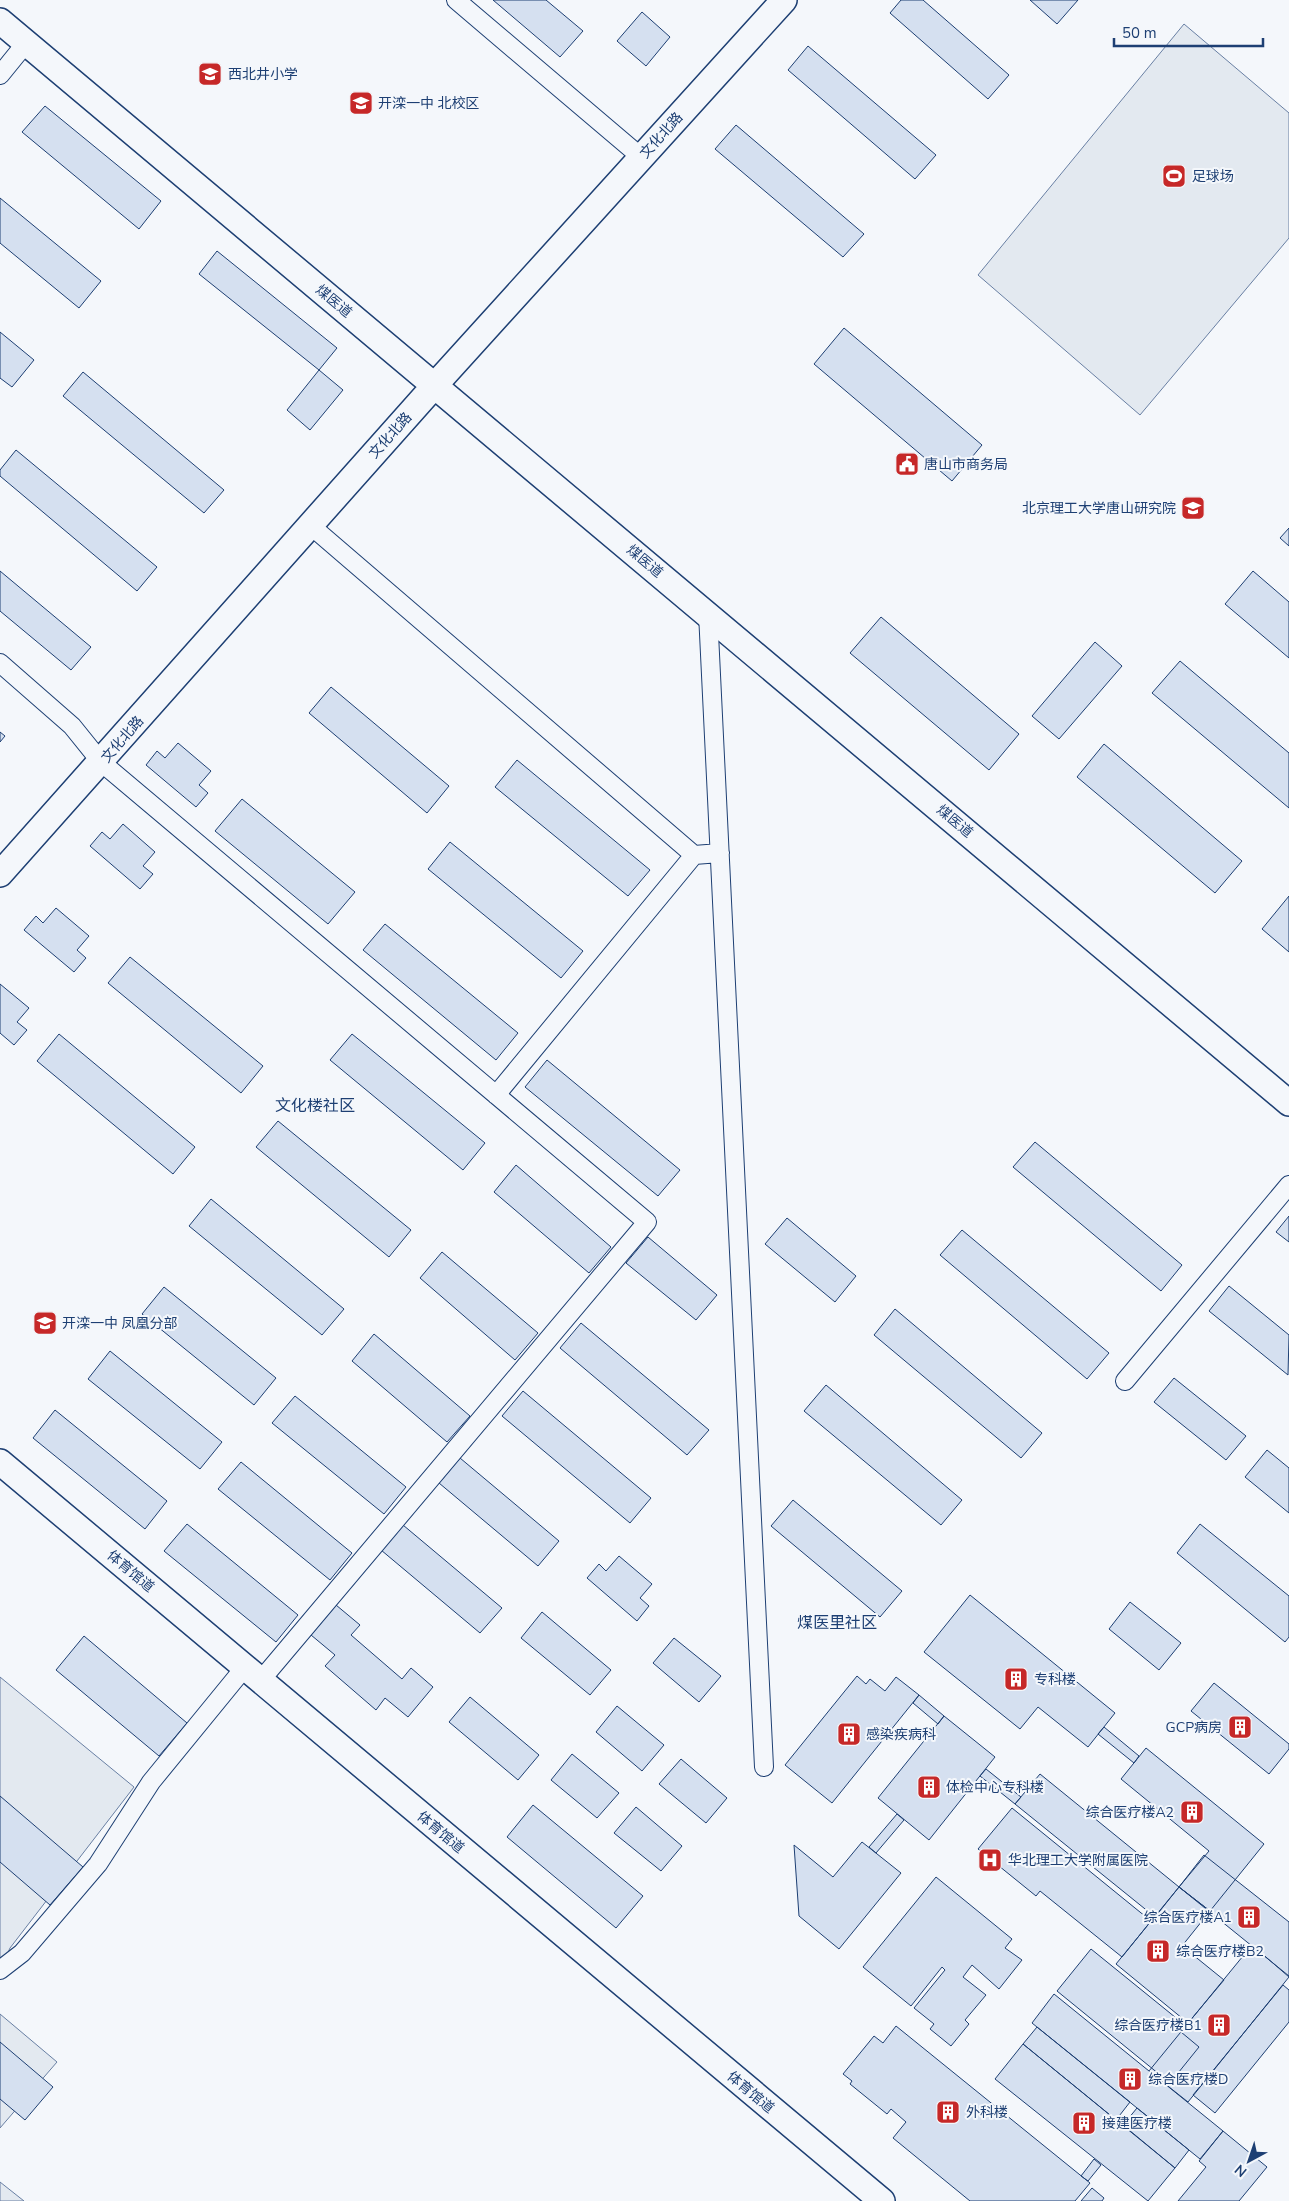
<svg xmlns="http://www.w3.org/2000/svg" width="1289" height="2201" font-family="'Nunito Sans','Noto Sans SC',sans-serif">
  <rect width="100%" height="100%" fill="#f4f7fb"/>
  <!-- green -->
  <path fill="#e3e9f0" stroke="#687fa3" d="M 1184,24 L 1289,113 L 1289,238 L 1140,415 L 978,275 Z
    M 0,1677 L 134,1787 L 10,1948 L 0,1970 Z
    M 0,2014 L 57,2062 L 0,2128 Z
    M 0,2182 L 24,2201 L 0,2201 Z"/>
  <!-- building -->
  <path fill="#d5e0f0" stroke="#1d3f73" d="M 493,0 L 546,0 L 583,31 L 560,57 Z
    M 901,0 L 923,0 L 1009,75 L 988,99 L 890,13 Z
    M 1030,0 L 1078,0 L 1057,24 Z
    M 642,12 L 670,37 L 646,66 L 617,41 Z
    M 808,46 L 936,155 L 915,179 L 788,70 Z
    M 45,106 L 161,201 L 139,229 L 22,132 Z
    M 736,125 L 864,234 L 843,257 L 715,149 Z
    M 0,198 L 101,281 L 79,308 L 0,243 Z
    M 217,251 L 337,348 L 319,370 L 199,274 Z
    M 844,328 L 982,445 L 952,481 L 814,364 Z
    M 0,332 L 34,360 L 12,387 L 0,378 Z
    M 319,370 L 343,390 L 310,430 L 287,410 Z
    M 83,372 L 224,490 L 204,513 L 63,396 Z
    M 16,450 L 157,567 L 137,591 L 0,476 L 0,470 Z
    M 1289,528 L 1289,546 L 1280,538 Z
    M 0,571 L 91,647 L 71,670 L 0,611 Z
    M 1253,571 L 1289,602 L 1289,658 L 1225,604 Z
    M 881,617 L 1019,734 L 989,770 L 850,653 Z
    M 1095,642 L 1122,666 L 1059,739 L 1032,716 Z
    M 1180,661 L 1289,753 L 1289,808 L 1152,693 Z
    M 331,687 L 449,786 L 427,813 L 309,713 Z
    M 0,732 L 5,736 L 0,742 Z
    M 178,743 L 211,771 L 199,785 L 208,793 L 196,807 L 146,765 L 157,751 L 165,758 Z
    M 1104,744 L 1242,861 L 1215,893 L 1077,777 Z
    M 517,760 L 650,870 L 628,896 L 495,787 Z
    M 242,799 L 355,892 L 328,924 L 215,831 Z
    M 123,824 L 155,852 L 143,866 L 153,874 L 140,889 L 90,846 L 102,832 L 110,839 Z
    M 450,842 L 583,951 L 561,978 L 428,869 Z
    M 1289,896 L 1289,952 L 1262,929 Z
    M 56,908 L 89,936 L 77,950 L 86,958 L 74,972 L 24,930 L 36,916 L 43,923 Z
    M 385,924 L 518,1033 L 496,1060 L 363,950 Z
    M 130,957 L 263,1066 L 241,1093 L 108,983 Z
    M 0,984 L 29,1008 L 17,1022 L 27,1030 L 14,1045 L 0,1033 Z
    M 59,1034 L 195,1147 L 173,1174 L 37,1061 Z
    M 352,1034 L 485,1143 L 463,1170 L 330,1060 Z
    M 547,1060 L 680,1170 L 658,1196 L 525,1087 Z
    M 278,1121 L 411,1230 L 389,1257 L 256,1147 Z
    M 1035,1142 L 1182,1265 L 1161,1291 L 1013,1167 Z
    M 516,1165 L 611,1247 L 589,1273 L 494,1192 Z
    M 211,1199 L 344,1309 L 322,1335 L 189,1226 Z
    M 1289,1216 L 1289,1242 L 1276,1232 Z
    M 787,1218 L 856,1276 L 835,1302 L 765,1244 Z
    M 962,1230 L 1109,1353 L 1087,1379 L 940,1255 Z
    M 648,1237 L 717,1295 L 696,1320 L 626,1263 Z
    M 442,1252 L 538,1333 L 515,1360 L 420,1278 Z
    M 1229,1286 L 1289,1335 L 1288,1375 L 1209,1311 Z
    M 164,1287 L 276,1378 L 254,1405 L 142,1314 Z
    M 895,1309 L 1042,1433 L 1021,1458 L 874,1335 Z
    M 581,1323 L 709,1430 L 687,1455 L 560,1348 Z
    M 374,1334 L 470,1416 L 447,1442 L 352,1361 Z
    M 110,1351 L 222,1442 L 200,1469 L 88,1379 Z
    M 1174,1378 L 1246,1436 L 1226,1460 L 1154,1402 Z
    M 826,1385 L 962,1500 L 941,1525 L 804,1411 Z
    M 523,1391 L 651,1498 L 630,1523 L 502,1416 Z
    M 295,1396 L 406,1487 L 384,1514 L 272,1423 Z
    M 55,1410 L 167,1501 L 145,1529 L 33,1438 Z
    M 1267,1450 L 1289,1468 L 1289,1513 L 1245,1477 Z
    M 460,1458 L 559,1541 L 538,1566 L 439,1483 Z
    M 241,1462 L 352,1553 L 330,1580 L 218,1489 Z
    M 793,1500 L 902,1591 L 880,1617 L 771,1526 Z
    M 187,1524 L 298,1615 L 276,1642 L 164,1551 Z
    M 1200,1524 L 1289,1596 L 1289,1637 L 1285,1642 L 1177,1553 Z
    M 403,1525 L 502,1608 L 480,1633 L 381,1550 Z
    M 619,1556 L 652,1584 L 640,1598 L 649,1606 L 637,1621 L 587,1578 L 599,1564 L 606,1571 Z
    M 970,1595 L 1115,1713 L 1088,1747 L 1038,1707 L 1020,1729 L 924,1652 Z
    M 1130,1602 L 1181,1643 L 1159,1670 L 1109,1629 Z
    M 336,1605 L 360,1625 L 351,1635 L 402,1679 L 411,1668 L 433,1687 L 408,1717 L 385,1698 L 376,1710 L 325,1666 L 335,1655 L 311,1635 Z
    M 542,1612 L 611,1670 L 590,1695 L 521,1638 Z
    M 84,1636 L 187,1723 L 159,1756 L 56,1670 Z
    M 674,1638 L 721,1676 L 699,1702 L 653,1663 Z
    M 857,1676 L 866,1684 L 870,1679 L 885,1691 L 896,1677 L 919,1695 L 832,1803 L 785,1765 Z
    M 1214,1683 L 1289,1744 L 1289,1749 L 1269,1774 L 1191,1711 Z
    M 919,1695 L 944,1716 L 938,1724 L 913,1703 Z
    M 470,1697 L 539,1755 L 518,1780 L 449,1722 Z
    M 617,1706 L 664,1745 L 642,1771 L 596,1732 Z
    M 944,1716 L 995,1757 L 929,1840 L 878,1798 Z
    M 1104,1727 L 1139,1756 L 1134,1763 L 1098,1734 Z
    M 1146,1748 L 1264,1844 L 1210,1911 L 1179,1887 L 1209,1851 L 1121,1779 Z
    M 572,1754 L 619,1793 L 597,1818 L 551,1780 Z
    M 681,1759 L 727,1798 L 706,1823 L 659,1784 Z
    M 986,1769 L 1021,1797 L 1015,1804 L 980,1776 Z
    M 1040,1774 L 1179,1887 L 1155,1917 L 1015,1804 Z
    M 0,1796 L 83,1867 L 50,1905 L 0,1862 Z
    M 533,1805 L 643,1896 L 616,1928 L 507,1837 Z
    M 636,1807 L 682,1846 L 661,1871 L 614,1833 Z
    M 1012,1808 L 1151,1921 L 1122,1957 L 1040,1891 L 1036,1896 L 978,1849 Z
    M 897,1814 L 904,1820 L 876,1853 L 869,1847 Z
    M 862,1842 L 901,1873 L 839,1949 L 799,1916 L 794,1845 L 833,1877 Z
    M 1204,1855 L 1289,1922 L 1289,1976 L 1179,1887 Z
    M 936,1877 L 1012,1939 L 1005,1948 L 1022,1960 L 999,1989 L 972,1965 L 963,1977 L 986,1995 L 965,2020 L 969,2024 L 951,2046 L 930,2029 L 934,2024 L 914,2008 L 945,1970 L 942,1967 L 911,2006 L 863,1967 Z
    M 1179,1887 L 1210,1911 L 1182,1946 L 1224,1980 L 1188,2023 L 1116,1964 Z
    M 1252,1945 L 1289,1977 L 1188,2102 L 1149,2071 Z
    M 1091,1949 L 1186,2026 L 1181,2032 L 1199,2047 L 1170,2083 L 1057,1991 Z
    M 1283,1985 L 1289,1990 L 1289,2022 L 1215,2113 L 1193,2095 Z
    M 1054,1994 L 1223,2131 L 1200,2159 L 1032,2023 Z
    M 896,2026 L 1090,2183 L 1075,2201 L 970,2201 L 893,2138 L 906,2122 L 891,2109 L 887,2114 L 850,2084 L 852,2081 L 843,2074 L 874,2036 L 883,2043 Z
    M 1037,2027 L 1130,2102 L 1116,2120 L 1023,2044 Z
    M 0,2042 L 53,2087 L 25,2120 L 0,2099 Z
    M 1023,2044 L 1175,2168 L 1148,2201 L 995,2079 Z
    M 1137,2108 L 1189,2150 L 1175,2168 L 1123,2125 Z
    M 1223,2131 L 1267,2167 L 1239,2201 L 1178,2201 L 1206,2167 L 1199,2161 Z
    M 1094,2159 L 1101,2165 L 1088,2181 L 1081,2176 Z
    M 1092,2188 L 1104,2198 L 1102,2201 L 1081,2201 Z"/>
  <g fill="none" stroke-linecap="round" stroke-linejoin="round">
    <!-- street casing -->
    <g stroke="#1d3f73" stroke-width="20">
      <path id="street" d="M 456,0 L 641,157
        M 0,75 L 26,43
        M 310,525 L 694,855 L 720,853
        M 708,613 L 764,1767
        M 0,663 L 72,726 L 101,762 L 647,1222 L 261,1680
        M 496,1095 L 694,855
        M 1125,1381 L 1289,1185
        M 0,1970 L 22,1953 L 98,1864 L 151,1782 L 245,1667"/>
    </g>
    <!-- secondary casing -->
    <g stroke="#1d3f73" stroke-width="28">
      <path id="secondary" d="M 0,21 L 1289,1103
        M 0,874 L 435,385 L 784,0
        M 0,1462 L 882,2201"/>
    </g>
    <!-- street -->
    <use href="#street" stroke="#f4f7fb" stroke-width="18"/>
    <!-- secondary -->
    <use href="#secondary" stroke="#f4f7fb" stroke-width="25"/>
  </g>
  <!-- icons -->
  <defs>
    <g id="school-square" transform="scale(1.25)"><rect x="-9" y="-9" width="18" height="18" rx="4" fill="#c62828" stroke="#f4f7fb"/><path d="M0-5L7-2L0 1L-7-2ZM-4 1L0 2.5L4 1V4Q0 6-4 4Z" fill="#fff"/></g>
    <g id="stadium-square" transform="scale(1.25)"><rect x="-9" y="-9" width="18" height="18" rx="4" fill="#c62828" stroke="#f4f7fb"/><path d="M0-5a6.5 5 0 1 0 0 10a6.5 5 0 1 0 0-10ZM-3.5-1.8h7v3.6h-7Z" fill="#fff"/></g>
    <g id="civic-square" transform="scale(1.25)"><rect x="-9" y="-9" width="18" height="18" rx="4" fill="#c62828" stroke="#f4f7fb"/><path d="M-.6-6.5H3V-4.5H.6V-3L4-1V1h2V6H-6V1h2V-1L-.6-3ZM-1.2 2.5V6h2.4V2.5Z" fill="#fff"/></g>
    <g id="university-square" transform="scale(1.25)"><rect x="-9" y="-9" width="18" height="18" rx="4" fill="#c62828" stroke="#f4f7fb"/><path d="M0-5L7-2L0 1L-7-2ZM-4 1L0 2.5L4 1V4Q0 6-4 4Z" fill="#fff"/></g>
    <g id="building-square" transform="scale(1.25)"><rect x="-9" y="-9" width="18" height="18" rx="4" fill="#c62828" stroke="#f4f7fb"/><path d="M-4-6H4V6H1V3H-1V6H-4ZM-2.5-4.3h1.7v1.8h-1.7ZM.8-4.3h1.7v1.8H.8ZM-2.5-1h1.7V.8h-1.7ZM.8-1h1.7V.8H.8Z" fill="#fff"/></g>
    <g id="hospital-square" transform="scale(1.25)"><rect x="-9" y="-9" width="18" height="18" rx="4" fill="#c62828" stroke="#f4f7fb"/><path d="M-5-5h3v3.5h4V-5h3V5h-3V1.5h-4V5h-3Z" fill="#fff"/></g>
  </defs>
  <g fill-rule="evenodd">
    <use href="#school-square" x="210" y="74"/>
    <use href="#school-square" x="361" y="103"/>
    <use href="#stadium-square" x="1174" y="176"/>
    <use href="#civic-square" x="907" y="464"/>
    <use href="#university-square" x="1193" y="508"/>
    <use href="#school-square" x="45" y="1323"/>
    <use href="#building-square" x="1016" y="1679"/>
    <use href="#building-square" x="1240" y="1727"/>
    <use href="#building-square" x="849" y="1734"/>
    <use href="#building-square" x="929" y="1787"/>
    <use href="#building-square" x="1192" y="1812"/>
    <use href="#hospital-square" x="990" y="1860"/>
    <use href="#building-square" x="1249" y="1917"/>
    <use href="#building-square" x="1158" y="1951"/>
    <use href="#building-square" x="1219" y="2025"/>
    <use href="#building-square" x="1130" y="2079"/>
    <use href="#building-square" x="948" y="2112"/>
    <use href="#building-square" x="1084" y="2123"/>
  </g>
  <g text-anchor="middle" stroke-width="4" stroke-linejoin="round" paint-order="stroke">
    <!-- poi labels -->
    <g font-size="14" fill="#1d3f73" stroke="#f4f7fb" text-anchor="start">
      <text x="228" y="79">西北井小学</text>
      <text x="378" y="108">开滦一中 北校区</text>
      <text x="1192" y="181">足球场</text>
      <text x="924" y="469">唐山市商务局</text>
      <text x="1176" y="513" text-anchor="end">北京理工大学唐山研究院</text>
      <text x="62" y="1328">开滦一中 凤凰分部</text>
      <text x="1034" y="1684">专科楼</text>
      <text x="1222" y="1732" text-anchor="end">GCP病房</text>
      <text x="866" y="1739">感染疾病科</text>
      <text x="946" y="1792">体检中心专科楼</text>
      <text x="1174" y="1817" text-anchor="end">综合医疗楼A2</text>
      <text x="1008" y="1865">华北理工大学附属医院</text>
      <text x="1232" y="1922" text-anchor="end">综合医疗楼A1</text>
      <text x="1176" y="1956">综合医疗楼B2</text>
      <text x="1202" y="2030" text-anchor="end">综合医疗楼B1</text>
      <text x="1148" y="2084">综合医疗楼D</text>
      <text x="966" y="2117">外科楼</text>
      <text x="1102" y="2128">接建医疗楼</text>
    </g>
    <!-- street labels -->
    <g font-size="14" fill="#1d3f73" stroke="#f4f7fb">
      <text transform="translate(661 135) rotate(-48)" y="5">文化北路</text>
      <text transform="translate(334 301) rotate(40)" y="5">煤医道</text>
      <text transform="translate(390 435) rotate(-48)" y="5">文化北路</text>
      <text transform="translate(645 561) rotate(40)" y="5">煤医道</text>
      <text transform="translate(122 739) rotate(-49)" y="5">文化北路</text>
      <text transform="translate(955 821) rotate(40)" y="5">煤医道</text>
      <text transform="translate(131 1571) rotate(40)" y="5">体育馆道</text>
      <text transform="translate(441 1832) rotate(40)" y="5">体育馆道</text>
      <text transform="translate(751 2092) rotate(40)" y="5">体育馆道</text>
    </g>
    <!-- quarter labels -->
    <g font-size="16" fill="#1d3f73" stroke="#f4f7fb">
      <text x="315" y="1111">文化楼社区</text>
      <text x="837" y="1628">煤医里社区</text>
    </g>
  </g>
  <!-- north arrow -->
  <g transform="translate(1249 2161) rotate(220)" stroke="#f4f7fb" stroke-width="4" paint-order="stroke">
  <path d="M0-4L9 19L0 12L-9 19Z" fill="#1d3f73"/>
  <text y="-8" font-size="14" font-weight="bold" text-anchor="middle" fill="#1d3f73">N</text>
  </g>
  <!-- scale -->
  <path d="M1114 38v8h149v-8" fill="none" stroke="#1d3f73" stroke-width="2.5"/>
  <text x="1122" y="38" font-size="15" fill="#1d3f73" stroke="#f4f7fb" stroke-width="4" paint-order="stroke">50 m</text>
</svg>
